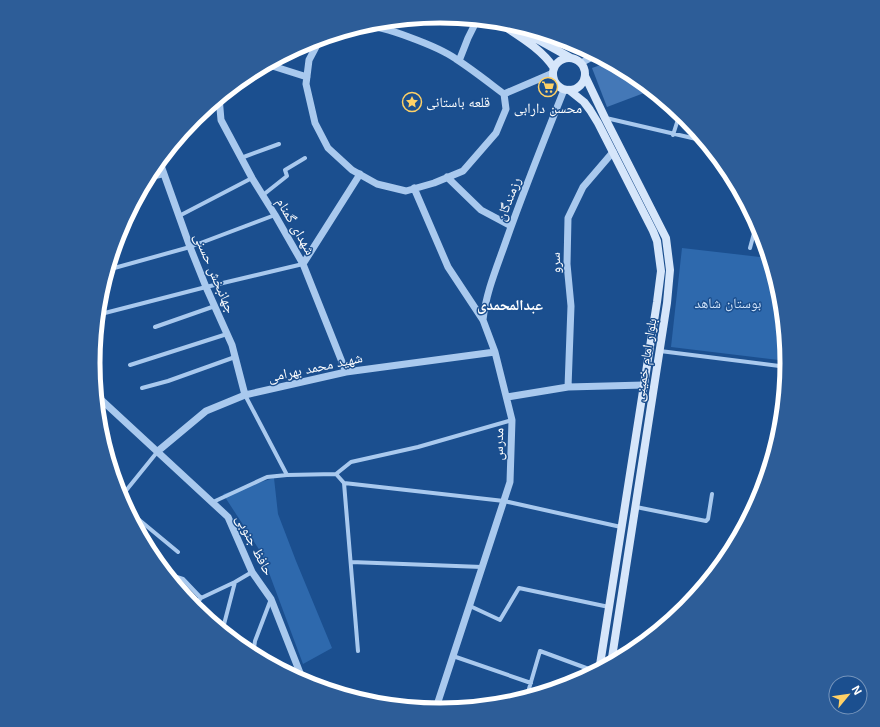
<svg xmlns="http://www.w3.org/2000/svg" width="880" height="727" font-family="Inter,'Noto Naskh Arabic',sans-serif">
  <rect width="100%" height="100%" fill="#1b4f8f"/>
  <!-- green -->
  <path fill="#2e69ad" d="M 682,248 L 769,258 L 781,296 L 787,361 L 671,347 Z
    M 274,478 L 278,514 L 296,561 L 332,648 L 303,664 L 262,554 L 223,494 Z"/>
  <!-- building -->
  <path fill="#4478b7" d="M 609,62 L 633,75 L 652,90 L 607,107 L 592,68 Z"/>
  <g fill="none" stroke-linecap="round" stroke-linejoin="round">
    <!-- minor -->
    <path stroke="#a9c9ee" stroke-width="4" d="M 606,118 L 705,141
      M 673,135 L 680,113
      M 241,158 L 279,144
      M 147,179 L 164,175
      M 263,195 L 287,176 L 285,170 L 305,158
      M 179,216 L 252,178
      M 750,248 L 757,222
      M 107,270 L 190,247 L 275,215
      M 97,315 L 206,287 L 303,264
      M 155,327 L 215,306
      M 660,351 L 787,367
      M 130,365 L 227,334
      M 142,388 L 168,381 L 235,357
      M 245,395 L 287,475
      M 336,474 L 344,483 L 504,501 L 621,527
      M 344,483 L 358,651
      M 120,498 L 158,451
      M 213,502 L 267,477 L 287,475 L 336,474 L 351,462 L 418,447 L 512,420
      M 636,507 L 706,521 L 708,519 L 712,494
      M 126,509 L 178,552
      M 351,562 L 482,567
      M 164,573 L 183,579 L 201,598
      M 470,606 L 500,620 L 519,588 L 609,607
      M 193,608 L 201,598 L 235,582 L 252,572
      M 222,632 L 235,582
      M 253,655 L 255,641 L 271,599
      M 453,656 L 531,683
      M 526,699 L 540,651 L 597,672"/>
    <!-- tertiary -->
    <path stroke="#a9c9ee" stroke-width="7" d="M 322,38 L 318,43 L 309,60 L 306,84 L 315,123 L 328,148 L 352,170 L 377,184 L 406,191 L 434,183 L 463,171 L 496,133 L 506,109 L 504,94 C 488,82 473,70 456,59 C 439,47 381,24 361,26
      M 459,61 L 468,38 L 477,20
      M 581,63 L 596,55
      M 266,64 L 307,77
      M 504,94 L 553,73
      M 219,97 L 221,120 L 252,178 L 275,215 L 303,264 L 346,372
      M 159,160 L 190,247 L 206,287 L 232,345 L 245,395
      M 447,177 L 481,210 L 511,226
      M 414,188 L 448,267 L 483,320 L 495,352 L 512,420 L 510,482 L 435,711
      M 303,264 L 360,174
      M 483,320 C 486,292 497,267 506,241 C 524,190 544,140 564,90
      M 568,387 L 571,306 L 567,264 L 568,218 L 583,187 L 613,152
      M 95,394 L 228,517 L 252,572 L 271,599 L 304,683
      M 507,397 L 568,387 L 644,385
      M 158,451 L 206,411 L 245,395 L 346,372 L 495,352"/>
    <!-- secondary -->
    <path stroke="#d6e6fa" stroke-width="8" d="M 498,22 C 517,35 541,48 554,68
      M 518,26 L 535,38 L 571,58
      M553 74a16 16 0 1 1 32 0a16 16 0 1 1-32 0Z
      M 585,76 L 605,118 L 666,238 L 670,270 L 667,303 L 611,664
      M 569,90 L 584,102 L 590,110 L 598,123 L 653,231 L 657,241 L 661,271 L 657,302 L 599,671"/>
  </g>
  <!-- icons -->
  <defs>
    <g id="supermarket-ring" transform="scale(1)"><circle r="9.5" fill="#1b4f8f" stroke="#ffd166" stroke-width="1.5"/><path d="M-6-5.5h2.5l.6 2H6L4.5 2H-2.5L-4.4-4H-6ZM-1.5 3.2a1.3 1.3 0 1 0 .1 0ZM3 3.2a1.3 1.3 0 1 0 .1 0Z" fill="#ffd166"/></g>
    <g id="sight-ring" transform="scale(1)"><circle r="9.5" fill="#1b4f8f" stroke="#ffd166" stroke-width="1.5"/><path d="M0-6L1.8-2.2L6-1.7L2.9 1.2L3.7 5.4L0 3.3L-3.7 5.4L-2.9 1.2L-6-1.7L-1.8-2.2Z" fill="#ffd166"/></g>
  </defs>
  <g fill-rule="evenodd">
    <use href="#supermarket-ring" x="548" y="87"/>
    <use href="#sight-ring" x="412" y="102"/>
  </g>
  <g text-anchor="middle" stroke-width="3" stroke-linejoin="round" paint-order="stroke">
    <!-- poi labels -->
    <g font-size="14" fill="#fff" stroke="#1b4f8f" text-anchor="start">
      <text x="426" y="107">قلعه باستانی</text>
      <text x="548" y="113" text-anchor="middle">محسن دارابی</text>
    </g>
    <!-- street labels -->
    <g font-size="14" fill="#fff" stroke="#1b4f8f">
      <text transform="translate(508 199) rotate(-69)" y="5">رزمندگان</text>
      <text transform="translate(296 226) rotate(60)" y="5">شهدای گمنام</text>
      <text transform="translate(555 263) rotate(-92)" y="5">سرو</text>
      <text transform="translate(215 273) rotate(67)" y="5">جهانبخش حسنی</text>
      <text transform="translate(645 360) rotate(-81)" y="5">بلوار امام خمینی</text>
      <text transform="translate(315 367) rotate(-12)" y="5">شهید محمد بهرامی</text>
      <text transform="translate(498 444) rotate(-89)" y="5">مدرس</text>
      <text transform="translate(255 545) rotate(63)" y="5">حافظ جنوبی</text>
    </g>
    <!-- park labels -->
    <g font-size="14" fill="#cfe3fa" stroke="#1b4f8f">
      <text x="728" y="308">بوستان شاهد</text>
    </g>
    <!-- neighbourhood labels -->
    <g font-size="15" font-weight="bold" fill="#fff" stroke="#1b4f8f">
      <text x="510" y="310">عبدالمحمدی</text>
    </g>
  </g>
  <!-- crop -->
  <path d="M0 0H880V727H0ZM100 363a340 340 0 1 1 680 0a340 340 0 1 1-680 0Z" fill="#2d5d98" fill-rule="evenodd"/>
  <path fill="none" stroke="#fff" stroke-width="5" d="M100 363a340 340 0 1 1 680 0a340 340 0 1 1-680 0Z"/>
  <!-- north arrow -->
  <g transform="translate(848 695) rotate(61)"><circle r="19" fill="#1b4f8f" stroke="#7695bc"/>
  <path d="M0-3L7 15L0 10L-7 15Z" fill="#ffd166"/>
  <text y="-6" font-size="11" font-weight="bold" text-anchor="middle" fill="#ffffff">N</text>
  </g>
</svg>
